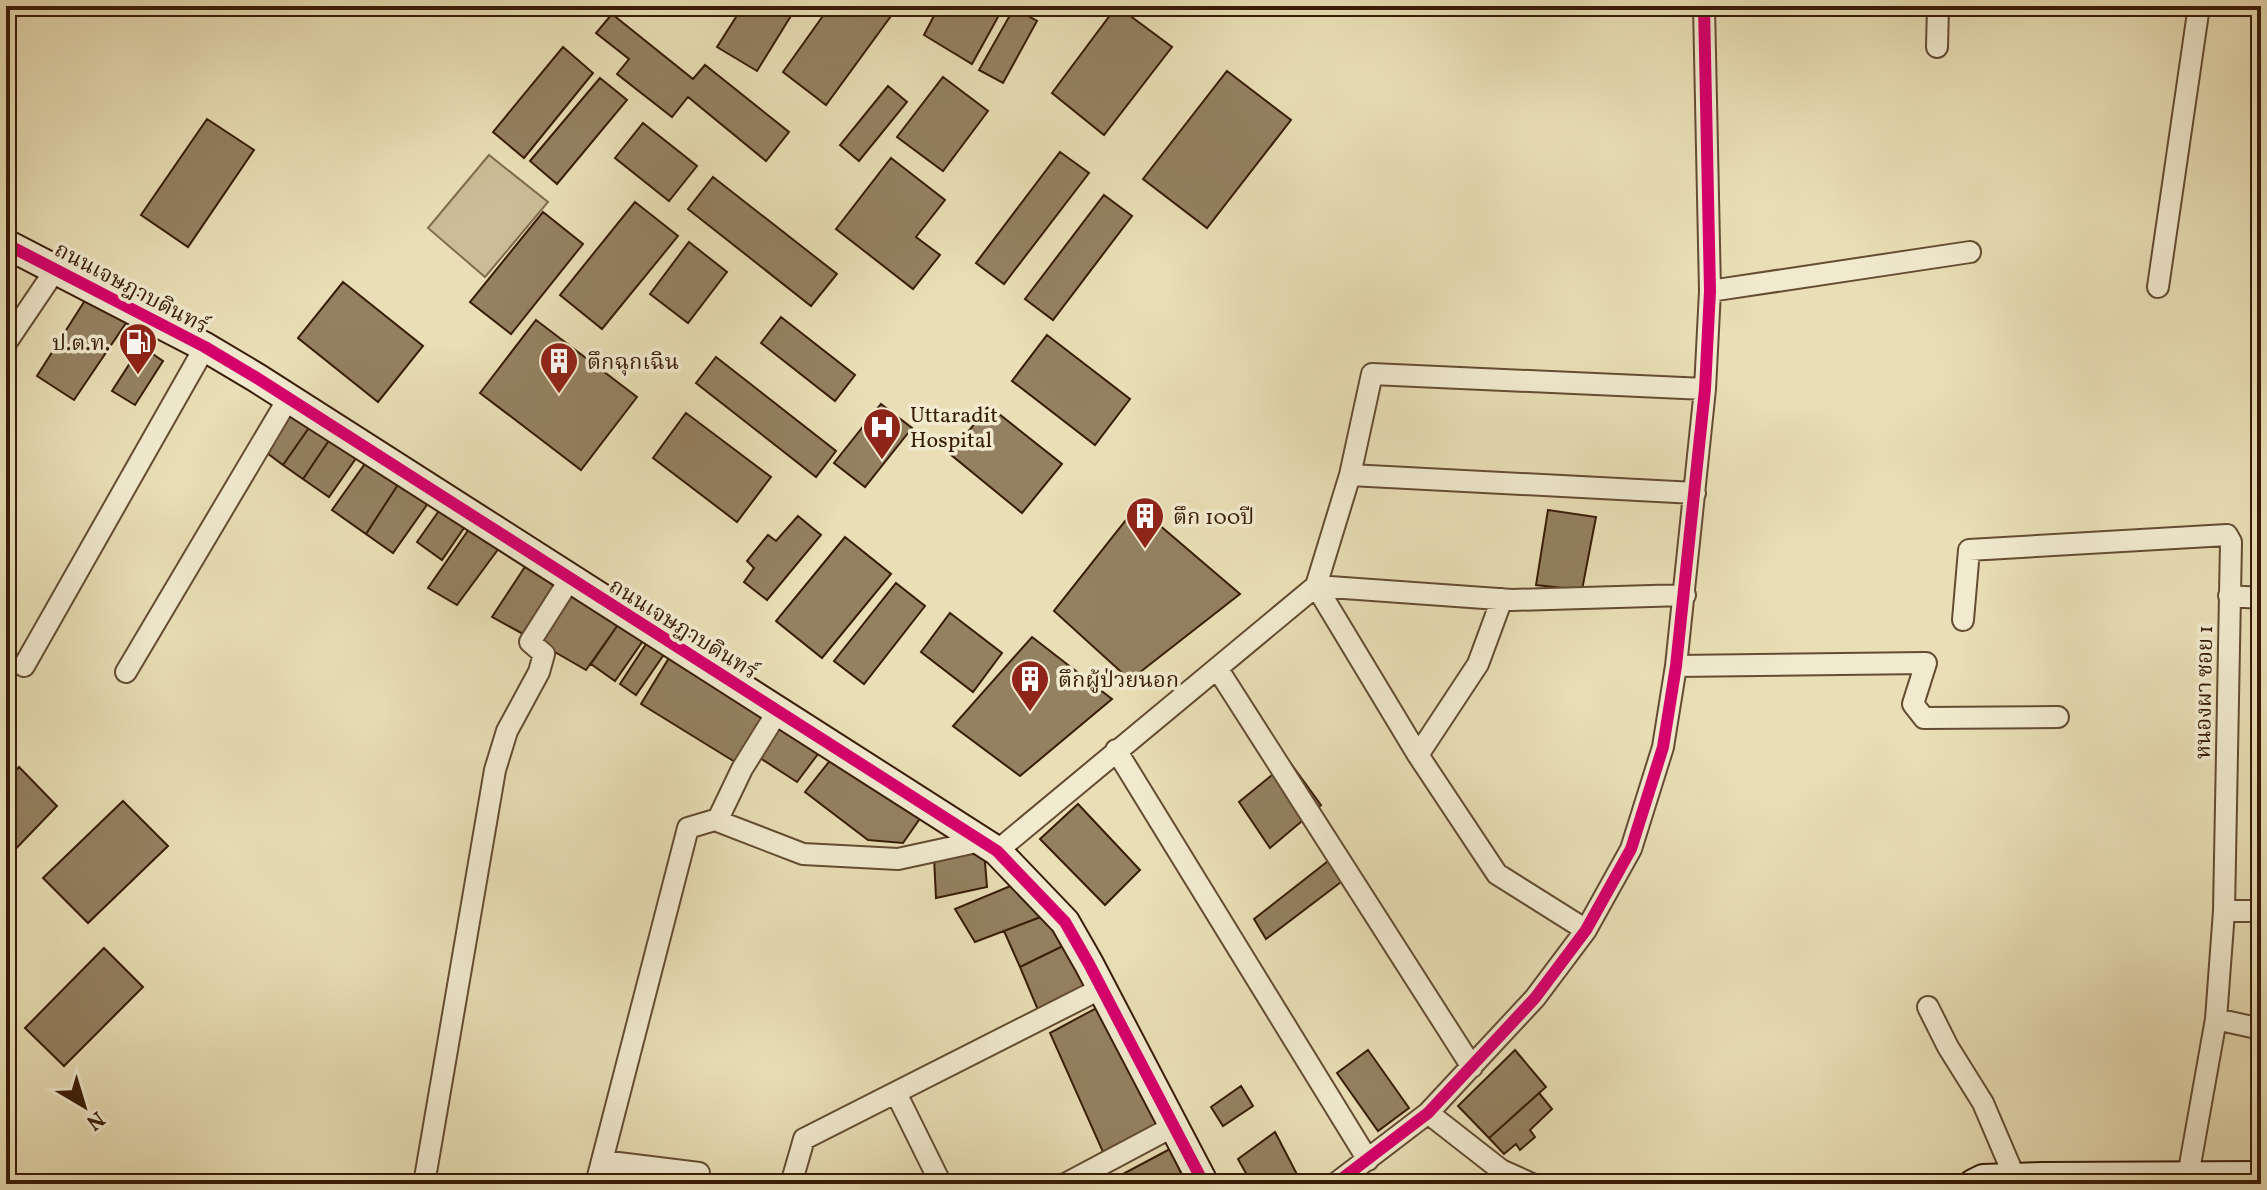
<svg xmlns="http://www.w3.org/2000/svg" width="2267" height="1190" font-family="Vollkorn,'Noto Serif Thai',serif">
  <rect width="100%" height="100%" fill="#e9deb5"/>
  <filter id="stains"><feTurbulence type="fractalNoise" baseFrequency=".0025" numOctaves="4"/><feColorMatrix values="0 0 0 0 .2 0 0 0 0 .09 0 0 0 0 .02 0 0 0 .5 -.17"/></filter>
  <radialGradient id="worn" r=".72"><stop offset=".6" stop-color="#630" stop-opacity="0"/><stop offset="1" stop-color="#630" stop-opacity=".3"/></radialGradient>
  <!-- green -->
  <path fill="#cbbd97" stroke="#826c4f" stroke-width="2" d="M 489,155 L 548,202 L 485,277 L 428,228 Z"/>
  <!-- building -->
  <path fill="#948161" stroke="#381c07" stroke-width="2" d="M 743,6 L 797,6 L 757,71 L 717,47 Z
    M 830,6 L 877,6 L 891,16 L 826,105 L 783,72 Z
    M 939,6 L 1004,6 L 972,64 L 924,35 Z
    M 1117,6 L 1172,47 L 1104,135 L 1052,93 Z
    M 1014,8 L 1037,21 L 1003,83 L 979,70 Z
    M 612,14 L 693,79 L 705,65 L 789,132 L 766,161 L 688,97 L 672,117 L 617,74 L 629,59 L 596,33 Z
    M 563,47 L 593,73 L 524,158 L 493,132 Z
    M 1227,71 L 1291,120 L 1207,228 L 1143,179 Z
    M 943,77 L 988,111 L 943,171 L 897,137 Z
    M 600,78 L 627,100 L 557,184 L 530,161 Z
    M 888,86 L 907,102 L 859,161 L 840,145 Z
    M 207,119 L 254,150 L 188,247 L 141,215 Z
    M 643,123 L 697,166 L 669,201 L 615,158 Z
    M 1060,152 L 1089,173 L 1004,284 L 976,263 Z
    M 891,158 L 945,200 L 916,237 L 940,255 L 913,289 L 836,229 Z
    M 713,177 L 837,274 L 811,306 L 688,209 Z
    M 1104,195 L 1132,216 L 1053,320 L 1025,299 Z
    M 635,202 L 678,236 L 602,329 L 560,295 Z
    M 543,212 L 583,244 L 511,334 L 470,302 Z
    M 689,242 L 727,272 L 688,323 L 650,294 Z
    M 343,282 L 423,346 L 378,402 L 298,338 Z
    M 89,294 L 130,317 L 74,400 L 37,376 Z
    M 781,317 L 855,375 L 835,401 L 761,343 Z
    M 536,320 L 637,397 L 581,470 L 480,393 Z
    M 1047,335 L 1130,399 L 1095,445 L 1012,381 Z
    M 141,346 L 163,361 L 135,405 L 112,391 Z
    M 716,357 L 836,451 L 816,477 L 696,383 Z
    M 881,404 L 912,428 L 865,487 L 834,463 Z
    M 989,406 L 1062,464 L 1022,513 L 950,454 Z
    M 289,407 L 313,422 L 283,465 L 263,450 Z
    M 686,413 L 771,477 L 737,522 L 653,458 Z
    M 313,422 L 332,436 L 303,479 L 283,465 Z
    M 332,436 L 359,454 L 329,497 L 303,479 Z
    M 367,461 L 399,483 L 366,534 L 332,510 Z
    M 399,483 L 429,502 L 393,553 L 366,534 Z
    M 1137,506 L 1240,594 L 1130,680 L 1054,611 Z
    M 441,508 L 466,525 L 442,560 L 417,542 Z
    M 1548,510 L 1596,517 L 1582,590 L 1536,585 Z
    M 798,516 L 821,535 L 767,600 L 744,582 L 754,568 L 747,561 L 768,535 L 776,541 Z
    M 469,529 L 499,548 L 457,605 L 428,588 Z
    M 845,537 L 891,574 L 822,658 L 776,621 Z
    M 528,562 L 571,589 L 534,640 L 492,617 Z
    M 896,583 L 925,606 L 864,684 L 834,661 Z
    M 571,589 L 622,619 L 586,670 L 534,640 Z
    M 950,613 L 1002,653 L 973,692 L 921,652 Z
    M 622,619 L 647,635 L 615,681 L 591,664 Z
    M 1032,637 L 1112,699 L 1020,776 L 953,726 Z
    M 650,638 L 667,650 L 636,695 L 620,684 Z
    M 672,653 L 768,713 L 735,762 L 641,704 Z
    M 779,722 L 821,750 L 797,782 L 757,756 Z
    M 832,758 L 921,817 L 903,843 L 868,840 L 805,792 Z
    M 1289,761 L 1321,805 L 1270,848 L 1239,802 Z
    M 19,767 L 57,806 L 6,859 L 6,780 Z
    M 123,801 L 168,846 L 88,923 L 43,878 Z
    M 1078,804 L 1140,870 L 1105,905 L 1040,839 Z
    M 984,850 L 987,887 L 936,898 L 934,857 Z
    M 1332,858 L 1345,879 L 1266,939 L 1254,919 Z
    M 1020,882 L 1051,913 L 975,942 L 955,909 Z
    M 1051,913 L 1071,942 L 1020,967 L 1004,931 Z
    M 1071,942 L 1095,984 L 1038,1010 L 1020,967 Z
    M 104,948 L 143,987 L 64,1066 L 25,1028 Z
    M 1102,1005 L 1160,1123 L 1103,1152 L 1050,1033 Z
    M 1368,1050 L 1409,1108 L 1378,1131 L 1337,1073 Z
    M 1515,1050 L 1546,1087 L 1489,1138 L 1458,1106 Z
    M 1241,1086 L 1253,1106 L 1223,1126 L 1211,1107 Z
    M 1539,1093 L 1552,1109 L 1530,1130 L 1535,1137 L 1520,1150 L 1516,1144 L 1504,1154 L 1489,1138 Z
    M 1275,1132 L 1302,1184 L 1252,1184 L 1238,1159 Z
    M 1170,1149 L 1186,1184 L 1125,1184 L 1121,1175 Z"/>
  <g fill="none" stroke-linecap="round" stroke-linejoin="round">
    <!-- street casing -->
    <g stroke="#644c32" stroke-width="24">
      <path id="street" d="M 1937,47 L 1938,6
        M 2158,287 L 2199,6
        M 1710,291 L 1970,252
        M 6,343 L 56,269
        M 1350,475 L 1695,493
        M 1316,586 L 1418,755 L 1497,874 L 1586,930
        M 1316,586 L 1512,600 L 1685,595
        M 2229,596 L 2261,598
        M 1963,620 L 1969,550 L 2227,535 L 2231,542 L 2224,911 L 2216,1019 L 2188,1176
        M 24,666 L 205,347
        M 1676,666 L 1926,663 L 1913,704 L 1924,718 L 2058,717
        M 1217,668 L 1472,1067
        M 126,672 L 288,399
        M 1116,750 L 1368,1160
        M 1418,755 L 1478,664 L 1502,599
        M 718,819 L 742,769 L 778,711
        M 997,851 L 1316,586 L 1350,475 L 1372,374 L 1705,389
        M 2224,911 L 2261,911
        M 1928,1007 L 1948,1047 L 1983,1103 L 2015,1178
        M 2216,1019 L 2261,1029
        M 896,1093 L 941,1184
        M 1428,1113 L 1501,1170 L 1532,1184
        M 602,1161 L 699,1173
        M 424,1184 L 495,770 L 507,731 L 539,672 L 544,654 L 530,642 L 570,579
        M 596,1184 L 688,828 L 718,819 L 720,822 L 803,854 L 898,859 L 981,841
        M 791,1184 L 804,1139 L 1102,988
        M 1065,1184 L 1174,1126
        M 1335,1184 L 1428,1113 L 1535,998 L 1586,930 L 1631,849 L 1663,747 L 1676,666 L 1705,389 L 1710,291 L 1704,6"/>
    </g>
    <!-- secondary casing -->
    <g stroke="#381c07" stroke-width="32">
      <path id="secondary" d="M 6,244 L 205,347 L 257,378 L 997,851 L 1065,922 L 1089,964 L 1204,1184
        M 1973,1184 L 1983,1179 L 2043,1177 L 2261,1176"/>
    </g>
    <!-- street -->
    <use href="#street" stroke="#f1eacf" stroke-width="20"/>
    <!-- secondary -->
    <use href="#secondary" stroke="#f1eacf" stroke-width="28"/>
    <!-- cycleway casing -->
    <g stroke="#f1eacf" stroke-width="17">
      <path id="cycleway" d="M 6,244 L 205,347 L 257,378 L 997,851 L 1065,922 L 1089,964 L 1204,1184
        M 1335,1184 L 1428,1113 L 1535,998 L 1586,930 L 1631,849 L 1663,747 L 1676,666 L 1705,389 L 1710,291 L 1704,6"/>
    </g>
    <!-- cycleway -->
    <use href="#cycleway" stroke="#d6006c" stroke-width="12"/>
  </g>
  <!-- icons -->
  <defs>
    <g id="fuel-pin" transform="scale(2)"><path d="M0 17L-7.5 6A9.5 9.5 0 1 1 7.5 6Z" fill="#8f2418" stroke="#f1eacf"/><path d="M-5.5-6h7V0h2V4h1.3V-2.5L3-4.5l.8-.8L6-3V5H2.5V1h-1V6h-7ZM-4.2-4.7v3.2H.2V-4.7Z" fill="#fff"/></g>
    <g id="building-pin" transform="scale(2)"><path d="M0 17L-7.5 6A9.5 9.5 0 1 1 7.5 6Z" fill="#8f2418" stroke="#f1eacf"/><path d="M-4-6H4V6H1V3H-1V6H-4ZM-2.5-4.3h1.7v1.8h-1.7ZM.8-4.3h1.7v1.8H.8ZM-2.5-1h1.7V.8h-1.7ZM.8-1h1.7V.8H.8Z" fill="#fff"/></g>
    <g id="hospital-pin" transform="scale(2)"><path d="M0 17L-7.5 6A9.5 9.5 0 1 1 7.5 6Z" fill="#8f2418" stroke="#f1eacf"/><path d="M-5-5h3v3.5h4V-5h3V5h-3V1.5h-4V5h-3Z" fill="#fff"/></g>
  </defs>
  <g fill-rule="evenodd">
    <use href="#fuel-pin" x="138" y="342"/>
    <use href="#building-pin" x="559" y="361"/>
    <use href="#hospital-pin" x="882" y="427"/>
    <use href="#building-pin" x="1145" y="516"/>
    <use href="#building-pin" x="1030" y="679"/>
  </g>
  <g text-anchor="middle" stroke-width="7" stroke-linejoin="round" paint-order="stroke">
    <!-- street labels -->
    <g font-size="22" fill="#381c07" stroke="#f1eacf">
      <text transform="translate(132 287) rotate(28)" y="8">ถนนเจษฎาบดินทร์</text>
      <text transform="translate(684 628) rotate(32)" y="8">ถนนเจษฎาบดินทร์</text>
      <text transform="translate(2203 692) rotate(-89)" y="8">หนองผา ซอย 1</text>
    </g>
    <!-- poi labels -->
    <g font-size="22" fill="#381c07" stroke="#f1eacf" text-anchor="start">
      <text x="110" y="350" text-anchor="end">ป.ต.ท.</text>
      <text x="587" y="369">ตึกฉุกเฉิน</text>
      <text x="910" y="422">Uttaradit<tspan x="910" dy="25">Hospital</tspan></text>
      <text x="1173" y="524">ตึก 100ปี</text>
      <text x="1058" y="687">ตึกผู้ป่วยนอก</text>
    </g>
  </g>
  <!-- margin -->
  <rect width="2267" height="1190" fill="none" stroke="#e9deb5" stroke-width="32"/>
  <rect x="8" y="8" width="2251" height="1174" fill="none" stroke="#381c07" stroke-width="4"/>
  <rect x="16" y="16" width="2235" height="1158" fill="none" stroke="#381c07" stroke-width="2"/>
  <!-- north arrow -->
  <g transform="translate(84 1106) rotate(142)" stroke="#f1eacf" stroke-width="6" paint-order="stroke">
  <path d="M0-6L14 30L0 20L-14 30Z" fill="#381c07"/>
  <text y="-12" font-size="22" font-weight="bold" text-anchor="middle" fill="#381c07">N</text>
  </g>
  <rect width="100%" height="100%" filter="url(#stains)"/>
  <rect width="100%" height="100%" fill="url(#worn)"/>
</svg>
